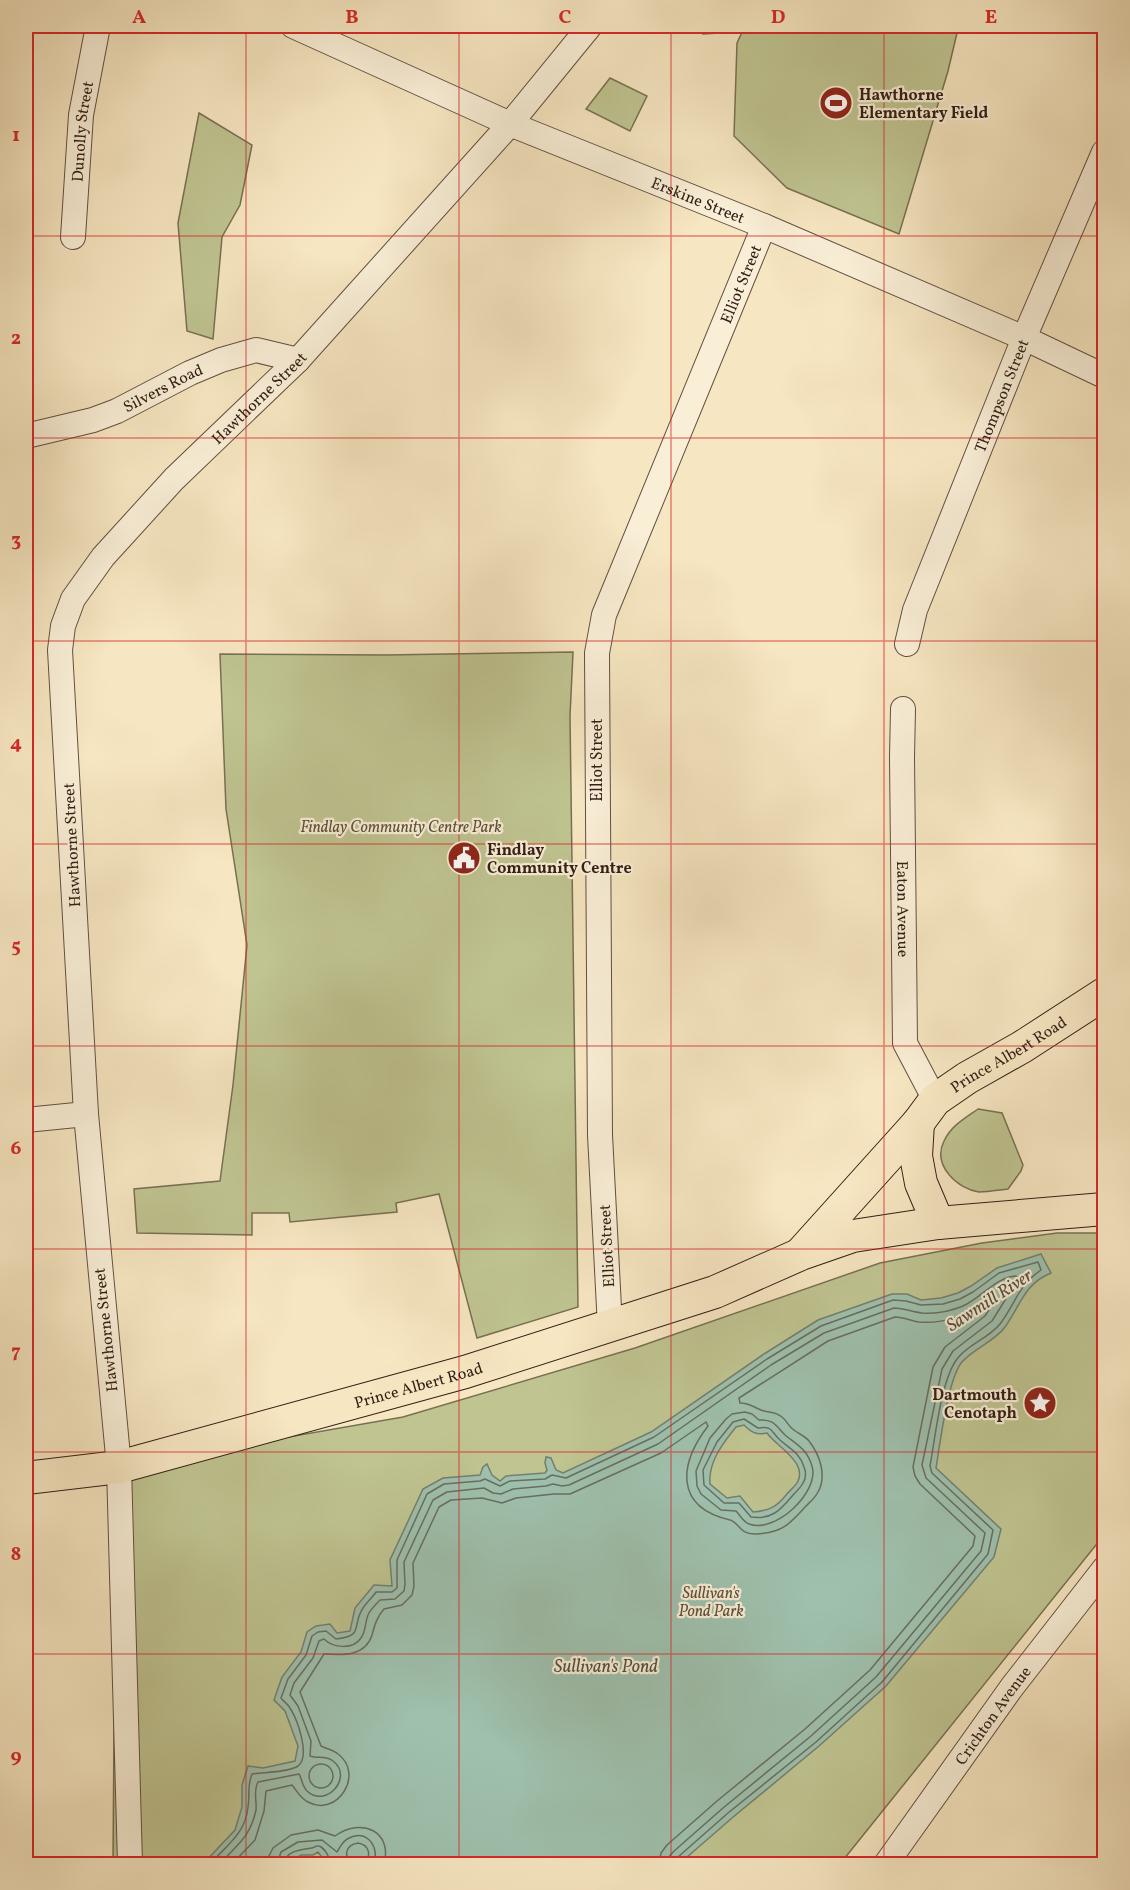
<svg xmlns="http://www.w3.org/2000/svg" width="1130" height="1890" font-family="Vollkorn,serif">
  <rect width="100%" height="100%" fill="#f6e6c1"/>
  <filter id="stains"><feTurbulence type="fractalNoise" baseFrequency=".00333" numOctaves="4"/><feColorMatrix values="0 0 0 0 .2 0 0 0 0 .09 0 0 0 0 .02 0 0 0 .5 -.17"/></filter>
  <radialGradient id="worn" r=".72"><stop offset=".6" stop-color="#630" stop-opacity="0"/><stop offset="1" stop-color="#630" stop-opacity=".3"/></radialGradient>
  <!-- green -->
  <path fill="#bfc491" stroke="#787053" stroke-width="1.5" d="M 693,26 L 726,26 L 719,33 L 703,34 Z
    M 745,26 L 938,26 L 957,33 L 948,71 L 899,234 L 787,188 L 734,136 L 737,43 Z
    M 610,78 L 647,96 L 630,131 L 586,109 Z
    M 199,113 L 252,145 L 240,205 L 222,237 L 213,339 L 187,331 L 178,223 Z
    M 573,652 L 570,716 L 578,1307 L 477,1338 L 439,1194 L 396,1203 L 397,1212 L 290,1222 L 289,1213 L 252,1213 L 252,1235 L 137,1233 L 134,1189 L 220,1181 L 233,1085 L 247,945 L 226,809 L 220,654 L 386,655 Z
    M 978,1109 L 1002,1113 L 1023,1165 L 1021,1171 L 1008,1189 C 999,1190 988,1192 979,1192 C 957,1189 932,1165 944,1141 C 951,1126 965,1118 978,1109 Z
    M 1057,1233 L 1104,1233 L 1104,1535 L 840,1864 L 105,1864 L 113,1864 L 116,1467 L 403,1417 L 635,1348 L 880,1263 L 982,1243 Z"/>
  <!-- water -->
  <path fill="#9ec0ad" stroke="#737f70" stroke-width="1.5" fill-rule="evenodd" d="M 1041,1254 L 1051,1273 C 1025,1283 1020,1306 1005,1327 C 994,1342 974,1348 962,1362 C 948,1378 940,1444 936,1468 L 1001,1529 L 994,1557 L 886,1686 L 819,1746 L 732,1818 L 679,1864 L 327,1864 L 318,1852 L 313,1855 L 301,1855 L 287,1864 L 203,1864 L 235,1830 L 242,1807 L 242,1785 L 248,1766 L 263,1768 L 295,1761 L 298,1746 L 285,1711 L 274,1700 L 282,1677 L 301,1652 L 307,1632 L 316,1626 L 330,1624 L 337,1633 L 350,1631 L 355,1608 L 374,1585 L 392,1586 L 390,1560 L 423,1489 L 443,1478 L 480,1475 L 483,1467 L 487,1464 L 492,1475 L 500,1481 L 506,1476 L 545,1473 L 547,1470 L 545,1463 L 546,1457 L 551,1458 L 556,1470 L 563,1473 L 651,1432 L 764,1354 L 818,1320 L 892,1294 L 907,1294 L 921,1300 L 941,1298 L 958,1293 L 971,1286 L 997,1268 ZM 744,1425 C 752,1433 756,1435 767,1433 C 776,1446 807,1462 798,1481 C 796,1486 789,1491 786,1495 C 777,1507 768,1511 753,1512 L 740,1496 L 727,1498 L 710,1484 C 708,1462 723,1443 736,1427 Z"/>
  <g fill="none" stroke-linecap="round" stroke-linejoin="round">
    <!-- shore -->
    <path stroke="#686e61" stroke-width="1.5" d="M 745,1412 L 752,1414 L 759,1420 C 774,1419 776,1426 785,1435 C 797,1445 807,1449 812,1466 C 820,1492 775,1534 749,1524 C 743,1522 740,1515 736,1511 L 721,1510 L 701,1494 L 697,1486 L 696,1471 L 710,1438 L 726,1419 L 732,1414 Z
      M 744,1419 L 758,1428 C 774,1426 770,1431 780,1440 C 790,1449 800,1453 804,1467 C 809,1479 801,1487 793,1495 C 781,1509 773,1520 751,1517 L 739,1503 L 724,1503 L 704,1485 L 703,1470 L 717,1442 L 733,1422 Z
      M309 1776a12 12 0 1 1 24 0a12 12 0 1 1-24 0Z
      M 210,1864 C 226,1846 246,1833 248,1807 C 250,1795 247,1786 252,1774 C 263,1772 287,1773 298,1766 C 311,1756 297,1719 290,1708 C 288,1704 284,1702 281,1698 L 288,1679 L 306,1655 L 312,1636 L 318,1632 L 326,1631 L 336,1639 C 365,1636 351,1626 363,1608 C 366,1603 372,1598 376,1592 L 392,1592 L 397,1588 L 397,1560 L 427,1494 L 444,1484 L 480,1481 L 485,1479 L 500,1486 L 510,1481 L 545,1479 L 552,1475 L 566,1478 L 654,1437 L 767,1359 L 821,1326 L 893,1300 L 906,1301 L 921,1305 L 943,1304 L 960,1299 L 973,1292 L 999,1273 L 1038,1262 L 1041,1270 C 1017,1287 1016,1303 1000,1324 C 988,1339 968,1344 957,1359 C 941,1380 935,1439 930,1466 L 932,1473 L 993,1530 L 988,1554 L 882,1682 L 816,1742 L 728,1813 L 678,1857 L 675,1864
      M 220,1864 C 237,1844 250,1838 256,1810 C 257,1801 253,1791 258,1782 L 299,1774 C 302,1779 302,1786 307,1791 C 326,1809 354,1777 333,1761 C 326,1755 317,1759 310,1756 L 311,1741 L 298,1706 L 290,1695 L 294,1683 L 313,1658 L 319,1641 L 324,1639 C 333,1648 353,1650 361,1638 C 366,1631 365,1622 368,1615 C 370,1610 376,1604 380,1600 L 395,1599 L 404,1591 L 405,1584 L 404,1562 L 433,1500 L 447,1492 L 484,1488 L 493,1493 L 501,1494 L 513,1489 L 546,1486 L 553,1484 L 562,1486 L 569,1485 L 658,1444 L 771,1365 L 824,1333 L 894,1308 C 904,1308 912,1312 922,1313 C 935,1314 951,1311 963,1306 C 981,1298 996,1277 1016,1276 L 1017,1281 L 992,1321 L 953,1351 L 942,1369 L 922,1465 L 926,1478 L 985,1533 L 981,1551 L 876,1677 L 811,1736 L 723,1808 L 673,1852 L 669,1857 L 668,1864
      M 232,1864 L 255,1840 L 264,1811 L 266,1791 L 292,1785 C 297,1791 300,1798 308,1802 C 337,1818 365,1774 338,1754 C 333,1750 327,1749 321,1746 L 300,1692 L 324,1654 C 342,1655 365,1657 372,1635 C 375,1624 377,1617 384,1609 L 402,1605 L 412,1595 L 414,1586 L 413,1563 L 439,1507 L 451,1500 L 482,1498 L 502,1503 L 516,1498 L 554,1494 L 570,1494 L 661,1453 L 706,1422 L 708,1426 C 679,1464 674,1507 730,1520 C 739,1522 739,1535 756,1534 C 782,1533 790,1524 806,1506 C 810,1502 815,1498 818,1492 C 827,1476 820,1455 809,1441 C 805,1436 799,1434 794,1430 C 789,1427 787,1421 782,1417 C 775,1411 768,1413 761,1410 C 753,1407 750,1403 740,1403 L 739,1398 L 828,1341 L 895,1317 C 904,1317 911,1321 919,1322 C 942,1324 970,1316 988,1301 L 991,1301 L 992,1305 L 985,1316 L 945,1347 L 933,1367 L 913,1467 L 915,1476 L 920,1484 L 975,1536 L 973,1546 L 870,1670 L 805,1729 L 717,1801 L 667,1845 L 661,1853 L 659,1864
      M 268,1864 L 269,1856 L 273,1848 L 291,1835 L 318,1830 L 335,1836 C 361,1817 393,1831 384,1864
      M 277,1864 L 281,1852 L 298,1842 L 322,1840 L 337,1852 C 340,1848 342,1841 349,1838 C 367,1828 381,1849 373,1864
      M 284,1864 C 286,1850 301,1850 312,1848 C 317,1847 316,1844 321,1847 C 326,1850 330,1859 331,1864
      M 353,1864 C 343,1857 345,1845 358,1843 C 370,1845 372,1857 363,1864"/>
    <!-- minor casing -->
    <g stroke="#634f40" stroke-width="26">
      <g id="minor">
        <path id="s1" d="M 293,26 L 510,124 L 764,226 L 1024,338 L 1104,376"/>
        <path id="s2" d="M 73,237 L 81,115 L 98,26"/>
        <path id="s3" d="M 26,436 L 93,420 L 117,411 L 190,373 L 221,360 L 256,350 L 298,360"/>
        <path id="s4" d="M 907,644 L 915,610 L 1024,338 L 1104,152"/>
        <path id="s5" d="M 903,709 L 902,757 L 905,1043 L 935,1100"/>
        <path d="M 26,1120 L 86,1114"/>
        <path id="s6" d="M 610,1327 L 600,1135 L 597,653 L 604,615 L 764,226"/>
        <path id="s7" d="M 130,1864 L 119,1467 L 86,1114 L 60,650 L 63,626 L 73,599 L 103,557 L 174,479 L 298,360 L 510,124 L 590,26"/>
        <path id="s8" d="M 886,1864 L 1012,1687 L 1104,1569"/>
      </g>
    </g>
    <!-- major casing -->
    <g stroke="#321d15" stroke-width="34">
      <g id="major">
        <path d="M 918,1123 L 916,1156 L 921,1183 L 938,1223"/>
        <path id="s9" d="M 801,1253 L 918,1123 L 935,1100 L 967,1078 L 1022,1047 L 1104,994"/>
        <path id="s10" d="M 26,1478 L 119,1467 L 465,1372 L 715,1292 L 801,1254 L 853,1236 L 938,1223 L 1104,1209"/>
      </g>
    </g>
    <!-- minor -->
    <use href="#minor" stroke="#f9efd7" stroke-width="24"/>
    <!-- major -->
    <use href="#major" stroke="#f6e6c1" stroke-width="32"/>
  </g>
  <!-- grid -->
  <path fill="none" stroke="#d62828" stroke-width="1.5" stroke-opacity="0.55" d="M 246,26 L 246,1864M 459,26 L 459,1864M 671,26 L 671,1864M 884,26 L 884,1864M 26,236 L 1104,236M 26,438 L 1104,438M 26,641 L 1104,641M 26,844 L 1104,844M 26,1046 L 1104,1046M 26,1249 L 1104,1249M 26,1452 L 1104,1452M 26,1654 L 1104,1654"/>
  <!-- icons -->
  <defs>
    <g id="stadium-disc" transform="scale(1.725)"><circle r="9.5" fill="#8f2418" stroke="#f9efd7"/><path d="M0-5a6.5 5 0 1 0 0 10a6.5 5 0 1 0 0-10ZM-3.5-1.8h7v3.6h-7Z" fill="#fff"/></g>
    <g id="civic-disc" transform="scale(1.725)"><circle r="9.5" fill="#8f2418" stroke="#f9efd7"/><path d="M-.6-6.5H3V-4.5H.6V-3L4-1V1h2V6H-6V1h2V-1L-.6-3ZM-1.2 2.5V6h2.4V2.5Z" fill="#fff"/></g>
    <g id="sight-disc" transform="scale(1.725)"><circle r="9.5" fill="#8f2418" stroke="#f9efd7"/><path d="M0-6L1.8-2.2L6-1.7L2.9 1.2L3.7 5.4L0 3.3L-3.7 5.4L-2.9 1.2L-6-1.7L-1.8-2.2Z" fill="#fff"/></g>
  </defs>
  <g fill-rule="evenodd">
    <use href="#stadium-disc" x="836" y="103"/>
    <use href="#civic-disc" x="464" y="858"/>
    <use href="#sight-disc" x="1040" y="1403"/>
  </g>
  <g text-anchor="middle" stroke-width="4.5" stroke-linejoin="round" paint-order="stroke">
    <!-- poi labels -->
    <g font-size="16" font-weight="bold" fill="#321d15" stroke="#f9efd7" text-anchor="start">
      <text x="859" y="100">Hawthorne<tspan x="859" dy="18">Elementary Field</tspan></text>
      <text x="487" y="855">Findlay<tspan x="487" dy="18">Community Centre</tspan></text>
      <text x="1017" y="1400" text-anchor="end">Dartmouth<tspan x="1017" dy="18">Cenotaph</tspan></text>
    </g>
    <!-- street labels -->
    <g font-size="16" fill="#321d15" stroke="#f9efd7">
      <text dy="6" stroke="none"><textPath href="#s2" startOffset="106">Dunolly Street</textPath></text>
      <text dy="6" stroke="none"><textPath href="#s1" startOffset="441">Erskine Street</textPath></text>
      <text dy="6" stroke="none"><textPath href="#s6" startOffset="1071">Elliot Street</textPath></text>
      <text dy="6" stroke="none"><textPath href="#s3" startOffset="146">Silvers Road</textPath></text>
      <text dy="6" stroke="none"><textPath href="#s4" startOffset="266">Thompson Street</textPath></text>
      <text dy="6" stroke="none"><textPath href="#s7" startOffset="1544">Hawthorne Street</textPath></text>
      <text transform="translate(596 760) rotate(-90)" y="6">Elliot Street</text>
      <text transform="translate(71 845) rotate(-93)" y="6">Hawthorne Street</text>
      <text dy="6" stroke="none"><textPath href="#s5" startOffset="200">Eaton Avenue</textPath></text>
      <text dy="6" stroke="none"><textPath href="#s9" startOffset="290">Prince Albert Road</textPath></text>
      <text transform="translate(606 1246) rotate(-93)" y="6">Elliot Street</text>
      <text transform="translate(105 1330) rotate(-96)" y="6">Hawthorne Street</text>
      <text dy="6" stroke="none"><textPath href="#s10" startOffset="404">Prince Albert Road</textPath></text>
      <text dy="6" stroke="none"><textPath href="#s8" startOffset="183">Crichton Avenue</textPath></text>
    </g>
    <!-- park labels -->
    <g font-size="16" font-style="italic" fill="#5c4f3a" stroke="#f9efd7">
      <text x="401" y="832">Findlay Community Centre Park</text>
      <text x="711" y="1598">Sullivan's<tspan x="711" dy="18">Pond Park</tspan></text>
    </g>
    <!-- water labels -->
    <g font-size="18" font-style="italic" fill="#524e43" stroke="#f9efd7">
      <text transform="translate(989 1300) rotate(-33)" y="6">Sawmill River</text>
      <text x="606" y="1672">Sullivan's Pond</text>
    </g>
  </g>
  <!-- margin -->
  <rect width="1130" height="1890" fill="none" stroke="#f6e6c1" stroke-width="66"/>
  <rect x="33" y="33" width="1064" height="1824" fill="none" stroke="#d62828" stroke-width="2"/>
  <g font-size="20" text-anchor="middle" font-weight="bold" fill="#d62828">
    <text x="139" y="23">A</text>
    <text x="352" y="23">B</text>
    <text x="565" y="23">C</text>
    <text x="778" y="23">D</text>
    <text x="991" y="23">E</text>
    <text x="16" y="141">1</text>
    <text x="16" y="344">2</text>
    <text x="16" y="546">3</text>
    <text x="16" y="749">4</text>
    <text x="16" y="952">5</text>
    <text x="16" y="1154">6</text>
    <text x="16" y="1357">7</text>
    <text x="16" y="1560">8</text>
    <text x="16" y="1762">9</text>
  </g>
  <rect width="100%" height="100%" filter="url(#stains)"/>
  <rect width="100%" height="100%" fill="url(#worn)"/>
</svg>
